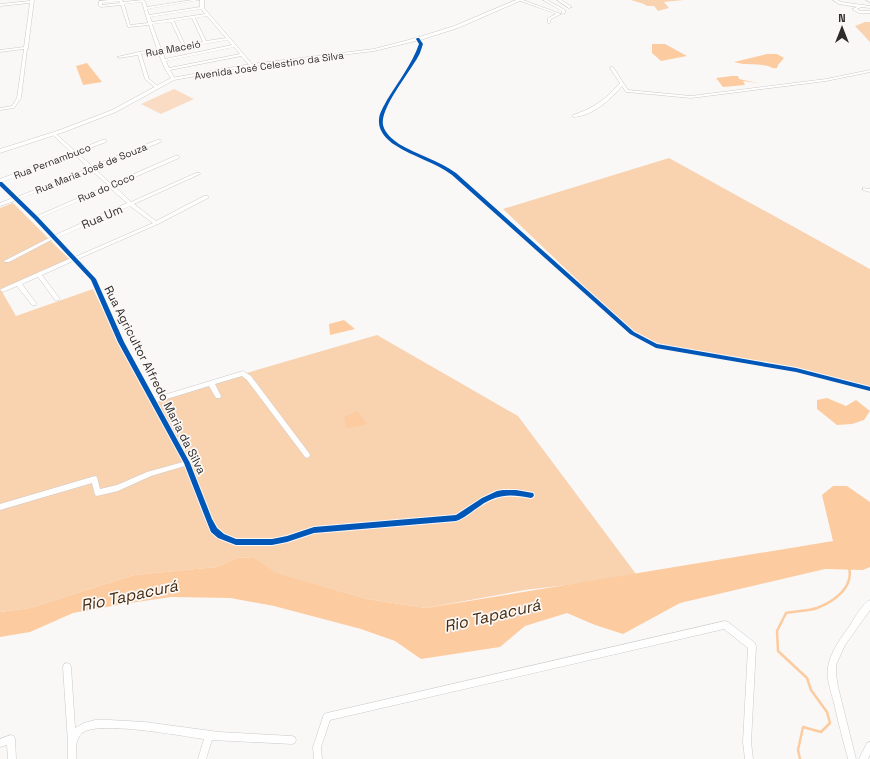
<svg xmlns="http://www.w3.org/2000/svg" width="870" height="759" font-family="'Space Grotesk',sans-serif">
  <rect width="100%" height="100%" fill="#faf8f7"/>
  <!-- green -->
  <path fill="#f9dcc3" d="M 174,89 L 194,99 L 161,114 L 141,104 Z"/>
  <!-- forest -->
  <path fill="#f9d2b0" d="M 631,0 L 684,0 L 664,2 L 669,8 L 658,11 L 654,6 L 647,6 L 644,4 Z
    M 865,22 L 870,22 L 870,42 L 855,26 Z
    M 669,158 L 870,269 L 870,388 L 807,370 L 683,351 L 657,345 L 639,336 L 614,315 L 503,209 Z
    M 13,203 L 70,260 L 1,290 L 16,316 L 93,289 L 124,353 L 150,401 L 377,335 L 518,416 L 636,574 L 591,582 L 525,590 L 426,608 L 367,599 L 275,573 L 253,557 L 237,558 L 217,567 L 134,575 L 30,608 L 0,612 L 0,208 Z"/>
  <!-- water -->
  <path fill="#fccb9f" d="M 652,44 L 665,44 L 687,56 L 661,61 L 652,53 Z
    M 767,54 L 777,54 L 784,58 L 778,65 L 777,68 C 772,69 772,67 768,66 C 756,63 746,66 734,62 Z
    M 87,63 L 102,82 L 83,85 L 76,66 Z
    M 732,76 L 738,76 L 739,79 L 758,83 L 743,81 L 745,85 L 723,87 L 716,78 Z
    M 344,320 L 355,329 L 330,335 L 329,324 Z
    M 827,398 L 846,406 L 856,400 L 870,411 L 864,420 L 852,424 L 837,425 L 817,409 L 817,400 Z
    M 358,411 L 367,424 L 347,428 L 344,417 Z
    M 833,486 L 847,486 L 870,502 L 870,567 L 863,570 L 825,569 L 680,603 L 623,634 L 595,625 L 567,613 L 525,626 L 500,647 L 421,659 L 395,641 L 361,629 L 274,606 L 230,598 L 171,597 L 130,603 L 73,613 L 30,632 L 0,637 L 0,612 L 30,608 L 134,575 L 217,567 L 237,558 L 253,557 L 276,573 L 367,599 L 426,608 L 833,541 L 822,495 Z"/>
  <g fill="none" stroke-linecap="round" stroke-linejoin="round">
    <!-- stream -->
    <path stroke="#fccb9f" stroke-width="2.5" d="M 800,759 L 798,750 L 803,727 L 821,732 L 830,723 L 827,712 L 811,690 L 807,678 L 778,651 L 777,631 L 786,613 C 796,611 808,611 817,608 C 835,601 854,587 849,567"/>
    <!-- street casing -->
    <g stroke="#cccac9" stroke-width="1">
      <path id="street" d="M 30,0 L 34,0 L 28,47 L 29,48 L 27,49 L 21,98 L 14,108 L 0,110 L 0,108 L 12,106 L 17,98 L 24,49 L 0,52 L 0,50 L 24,47 L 30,3 L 0,6 L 0,4 L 30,1 Z
        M 110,0 L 122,0 L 123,2 L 143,0 L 145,1 L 147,7 L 192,0 L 204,0 L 204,8 L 253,65 L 250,66 L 241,56 L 170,70 L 175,79 L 173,80 L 172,80 L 165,69 L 158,52 L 141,54 L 149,79 L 159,87 L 156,88 L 145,79 L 138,55 L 119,58 L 117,57 L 139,52 L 157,49 L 149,25 L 128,27 L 121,5 L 101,7 L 99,6 L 99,1 ZM 200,0 L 200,7 L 149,15 L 147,9 ZM 119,1 L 120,3 L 102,5 L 102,3 ZM 142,2 L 148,23 L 130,25 L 124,4 ZM 201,9 L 205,14 L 152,22 L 150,17 ZM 207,16 L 226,38 L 206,41 L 195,18 ZM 192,18 L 203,42 L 185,45 L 174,21 ZM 171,22 L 182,45 L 161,49 L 152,24 ZM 227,40 L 232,45 L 165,59 L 162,51 ZM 234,47 L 240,54 L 169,68 L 166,61 Z
        M 518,0 L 523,0 L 561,14 L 551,19 L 550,23 L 548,23 L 548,18 L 556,14 Z
        M 543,0 L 547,0 L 565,10 L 565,13 L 562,14 L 562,11 Z
        M 557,0 L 561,0 L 572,7 L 569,8 Z
        M 833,0 L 837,0 L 841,2 L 870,6 L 870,8 L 861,7 L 857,9 L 860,11 L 870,11 L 870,13 L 859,13 L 852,9 L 857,7 L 839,4 Z
        M 866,0 L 870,0 L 870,2 Z
        M 417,38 L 419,38 L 423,44 C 422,47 421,50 420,53 C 412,70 380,107 383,125 C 385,133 392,139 399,144 C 417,155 438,160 456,173 L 634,332 L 657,344 L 796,368 L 870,387 L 870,391 L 796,372 L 656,348 L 630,334 L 452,175 C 435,162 413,157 395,145 C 387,140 378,131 379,120 C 379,113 384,106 387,100 C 398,82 412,64 419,44 L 416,39 Z
        M 611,67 L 613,67 L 628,90 L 691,96 L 826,79 L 870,70 L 870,72 L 826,81 L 691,98 L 627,92 L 626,92 L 622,86 C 610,100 593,116 573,117 L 573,115 C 594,108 605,100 620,83 L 610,68 Z
        M 53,133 L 55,133 L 75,151 L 102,140 L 106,140 L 106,142 L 77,153 L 92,166 L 157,140 L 161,140 L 161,142 L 95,169 L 111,184 L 175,156 L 179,156 L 179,158 L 114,186 L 131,202 L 196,173 L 200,173 L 200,174 L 134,204 L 156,221 L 204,196 L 208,196 L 208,198 L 158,224 L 78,259 L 96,279 L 124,342 L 154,398 L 243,371 L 251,376 L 309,453 L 310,455 L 309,457 L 307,458 L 305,457 L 247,380 L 242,376 L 215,384 L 221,396 L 220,398 L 216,398 L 209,386 L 157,402 L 190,463 L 212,519 L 217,528 L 224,534 L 236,539 L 272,539 L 287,536 L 314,527 L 456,515 L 482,498 L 497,491 L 503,490 L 516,490 L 533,493 L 534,495 L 533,497 L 531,498 C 511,494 497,494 480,506 C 472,511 465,518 456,521 L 314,533 L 287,542 L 272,545 L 236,545 L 218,538 L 211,532 L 205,520 L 185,466 L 151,476 L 118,491 L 97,496 L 95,495 L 92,483 L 0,510 L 0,504 L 95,476 L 97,477 L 100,489 L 117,485 L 147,472 L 183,462 L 118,342 L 91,280 L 73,261 L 42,275 L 59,298 L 60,299 L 59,300 L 55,300 L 38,277 L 22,284 L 36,303 L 37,304 L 36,305 L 32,305 L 17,286 L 3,292 L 0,290 L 1,289 L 71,258 L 53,239 L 9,262 L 5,262 L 4,261 L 51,237 L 15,201 L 0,206 L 0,203 L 13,198 L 0,186 L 0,179 L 71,152 L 53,135 ZM 74,154 L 89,168 L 17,197 L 2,182 ZM 91,170 L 108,185 L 37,216 L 19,199 ZM 110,188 L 127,203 L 55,235 L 39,218 ZM 130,206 L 153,223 L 75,257 L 57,238 Z
        M 863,188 L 870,189 L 870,192 L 863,190 Z
        M 870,600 L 870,610 L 845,645 L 836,665 L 836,674 L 838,687 L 856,759 L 848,759 C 843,740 838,721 834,703 C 831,691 826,678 828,667 C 830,652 843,635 851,624 C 855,617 863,603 870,600 Z
        M 725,621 L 728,622 L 755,643 L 756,646 L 751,742 L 753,759 L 745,759 L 743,742 L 748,648 L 724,629 L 330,720 L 321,747 L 322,759 L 314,759 L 313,747 L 324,714 L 327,713 Z
        M 67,663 L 70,664 L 71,667 L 75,728 L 84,723 L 95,720 L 109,720 L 145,722 L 219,732 L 292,736 L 295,737 L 296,740 L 295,743 L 292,744 L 212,740 L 206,759 L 198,759 L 204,739 C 181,736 98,720 82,733 C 75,739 76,750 76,759 L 68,759 L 68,743 L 63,667 L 64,664 Z
        M 11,735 L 14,736 L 15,739 L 16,759 L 8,759 L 7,745 L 0,747 L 0,739 Z
        M 870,742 L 870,755 L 868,759 L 859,759 L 867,743 Z"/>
    </g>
    <!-- secondary casing -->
    <g stroke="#cccac9" stroke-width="1">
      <path id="secondary" d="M 516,0 L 522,0 L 458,28 L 420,40 L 374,51 L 251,66 L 174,80 L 116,112 L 64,132 L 0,153 L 0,149 L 60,130 L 112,110 L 171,78 L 251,64 L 374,49 L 416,38 L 454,26 Z"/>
    </g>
    <!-- street -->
    <use href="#street" fill="#fefefe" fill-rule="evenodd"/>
    <!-- secondary -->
    <use href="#secondary" fill="#fefefe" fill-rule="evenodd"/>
    <!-- cycleway casing -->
    <g stroke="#fbf8f6" stroke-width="2">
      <path id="cycleway" d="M 417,38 L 419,38 L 423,44 C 422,47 421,50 420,53 C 412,70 380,107 383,125 C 385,133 392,139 399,144 C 417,155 438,160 456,173 L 634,332 L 657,344 L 796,368 L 870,387 L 870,391 L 796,372 L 656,348 L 630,334 L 452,175 C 435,162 413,157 395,145 C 387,140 378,131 379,120 C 379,113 384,106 387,100 C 398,82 412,64 419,44 L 416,39 Z
        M 0,182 L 2,182 L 38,217 L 96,279 L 124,342 L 190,463 L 212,519 L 217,528 L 224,534 L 236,539 L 272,539 L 287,536 L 314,527 L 456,515 L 482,498 L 497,491 L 503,490 L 516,490 L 533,493 L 534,495 L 533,497 L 531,498 C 511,494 497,494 480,506 C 472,511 465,518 456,521 L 314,533 L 287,542 L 272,545 L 236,545 L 218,538 L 211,532 L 207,522 L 184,463 L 118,342 L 91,280 L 34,219 L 0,186 Z"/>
    </g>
    <!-- cycleway -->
    <use href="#cycleway" fill="#0057b8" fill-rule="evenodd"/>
  </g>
  <g text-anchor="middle" stroke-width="3.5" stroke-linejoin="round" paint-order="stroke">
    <!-- far-street labels -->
    <g font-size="10" fill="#2d2c2b" stroke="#fbf8f6">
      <text transform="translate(173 48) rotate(-10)" y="4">Rua Maceió</text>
      <text transform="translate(269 65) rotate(-8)" y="4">Avenida José Celestino da Silva</text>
      <text transform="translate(52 161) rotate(-21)" y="4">Rua Pernambuco</text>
      <text transform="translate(91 168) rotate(-22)" y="4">Rua Maria José de Souza</text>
      <text transform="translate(106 187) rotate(-23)" y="4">Rua do Coco</text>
    </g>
    <!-- street labels -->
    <g font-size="12" fill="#2d2c2b" stroke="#fbf8f6">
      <text transform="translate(102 217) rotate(-23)" y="4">Rua Um</text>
      <text transform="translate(155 380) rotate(63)" y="4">Rua Agricultor Alfredo Maria da Silva</text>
    </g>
    <!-- near-water labels -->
    <g font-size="16" font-style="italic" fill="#462b10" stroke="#fbf8f6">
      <text transform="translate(129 595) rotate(-12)" y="6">Rio Tapacurá</text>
      <text transform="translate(492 615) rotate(-13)" y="6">Rio Tapacurá</text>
    </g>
  </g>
  <!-- north arrow -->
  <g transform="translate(842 28)" stroke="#fbf8f6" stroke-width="3" paint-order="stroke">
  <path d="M0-3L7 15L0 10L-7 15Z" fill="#2d2c2b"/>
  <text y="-6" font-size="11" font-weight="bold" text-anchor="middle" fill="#2d2c2b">N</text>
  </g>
</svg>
